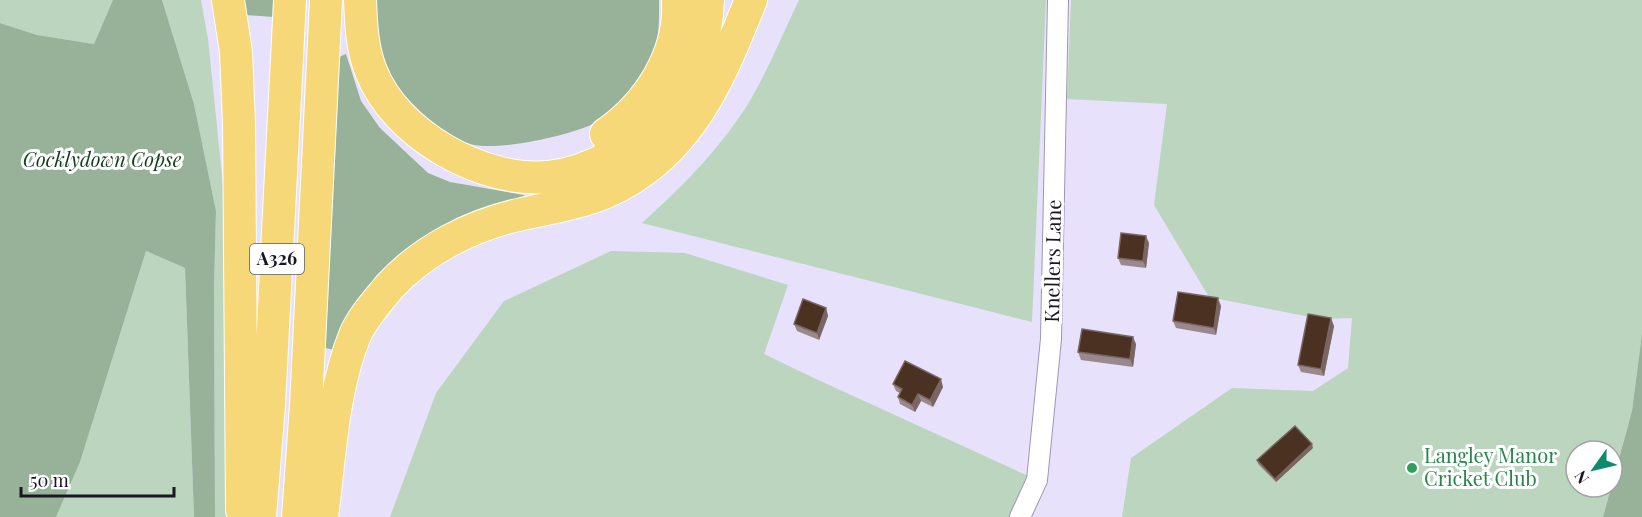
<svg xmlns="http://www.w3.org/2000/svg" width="1642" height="517" font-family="'Playfair Display',serif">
  <rect width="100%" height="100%" fill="#e8e1fb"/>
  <!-- green -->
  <path fill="#bbd5be" d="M 0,0 L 113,0 L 94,44 L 37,35 L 0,23 Z
    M 162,0 L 201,0 L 208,39 L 226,214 L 228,517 L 215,517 L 214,288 L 216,211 L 194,104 Z
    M 799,0 L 1046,0 L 1032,322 L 642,223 C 683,186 722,147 751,99 C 769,68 783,33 799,0 Z
    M 1071,0 L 1642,0 L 1642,334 L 1632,411 L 1612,483 L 1612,451 L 1576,451 L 1576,487 L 1611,487 L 1603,517 L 1122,517 L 1131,458 L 1232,388 L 1313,391 L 1348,368 L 1352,318 L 1320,319 L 1209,297 L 1154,205 L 1167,104 L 1067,99 Z
    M 146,251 L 185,268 L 194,517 L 56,517 L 80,462 Z
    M 611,251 L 685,253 L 788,285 L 764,354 L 816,379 L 1037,480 L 1020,517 L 390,517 L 436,393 L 504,301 Z"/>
  <!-- forest -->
  <path fill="#97b299" d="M 113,0 L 162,0 L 194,104 L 216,211 L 214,288 L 215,517 L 194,517 L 185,268 L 146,251 L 80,462 L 56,517 L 0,517 L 0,23 L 37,35 L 94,44 Z
    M 242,0 L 273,0 L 273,17 L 246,15 Z
    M 369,0 L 659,0 C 659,24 660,49 646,71 C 636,86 614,111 599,121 C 575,135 497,152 470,144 C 454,139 414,115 403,103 C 379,76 377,34 369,0 Z
    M 346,54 L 361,101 L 380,128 L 428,173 L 450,182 L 524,195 L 529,205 L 452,226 L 335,350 L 320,347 L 332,60 Z
    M 1642,334 L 1642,517 L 1603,517 L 1632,411 Z"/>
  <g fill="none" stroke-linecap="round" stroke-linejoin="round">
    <!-- street casing -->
    <g stroke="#9e96b3" stroke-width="22">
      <path id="street" d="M 1020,517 L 1037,480 L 1051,339 L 1058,0"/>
    </g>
    <!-- primary casing -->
    <g stroke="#fff" stroke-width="34">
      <path id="primary" d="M 228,0 L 236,52 L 239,123 L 242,510
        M 360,0 C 361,24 362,49 371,71 C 395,134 482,183 548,177 C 594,172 634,146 663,111 C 690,80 707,42 708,0
        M 606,134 C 649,104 681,54 678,0
        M 260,517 L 269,405 L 290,0
        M 298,517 L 306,405 L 326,0
        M 322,517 C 330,457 332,392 355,335 C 363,317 377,302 389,287 C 424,249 472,225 522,214 C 569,204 604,200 644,170 C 701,128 725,64 751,0"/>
    </g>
    <!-- street -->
    <use href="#street" stroke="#fff" stroke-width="20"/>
    <!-- primary -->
    <use href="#primary" stroke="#f7d879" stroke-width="32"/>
  </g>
  <!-- wall -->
  <path fill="#99898e" d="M 1149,243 L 1146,268 L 1121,265 L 1118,258 Z
    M 1221,306 L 1216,335 L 1176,328 L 1173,321 Z
    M 826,308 L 828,316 L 819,340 L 797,331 L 794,324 Z
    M 1334,326 L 1324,376 L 1301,372 L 1298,365 Z
    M 1136,344 L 1133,367 L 1081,360 L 1078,352 Z
    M 893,384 L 943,387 L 933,407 L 921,401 L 915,412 L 900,404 L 898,397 L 900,393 L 896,391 Z
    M 1313,448 L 1276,482 L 1258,464 L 1257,460 Z"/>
  <!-- shaded-wall -->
  <path fill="#796663" d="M 1146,236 L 1149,243 L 1146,268 L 1143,261 Z
    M 1218,298 L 1221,306 L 1216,335 L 1214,328 Z
    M 826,308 L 828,316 L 819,340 L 817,333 Z
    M 1331,318 L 1334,326 L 1324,376 L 1321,369 Z
    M 1133,337 L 1136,344 L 1133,367 L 1130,359 Z
    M 941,379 L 943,387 L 933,407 L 930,400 Z
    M 918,394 L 921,401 L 915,412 L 912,405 Z
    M 1312,444 L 1313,448 L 1276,482 L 1275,479 Z"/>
  <!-- building -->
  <path fill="#4a3122" stroke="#796663" stroke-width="1.5" d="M 1121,233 L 1146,236 L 1143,261 L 1118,258 Z
    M 1178,292 L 1218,298 L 1214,328 L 1173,321 Z
    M 803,299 L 826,308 L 817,333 L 794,324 Z
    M 1308,314 L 1331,318 L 1321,369 L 1298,365 Z
    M 1082,329 L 1133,337 L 1130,359 L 1078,352 Z
    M 905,361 L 941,379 L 930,400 L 918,394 L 912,405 L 898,397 L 902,389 L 893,384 Z
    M 1295,426 L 1312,444 L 1275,479 L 1257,460 Z"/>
  <!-- markers -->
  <circle fill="#2e9e5b" stroke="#fff" stroke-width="2" cx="1412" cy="468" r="6"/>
  <g text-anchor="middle" stroke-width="6" stroke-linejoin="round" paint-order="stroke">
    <!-- shield labels -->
    <rect fill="#fff" stroke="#5f5d64" stroke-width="1.5" x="250" y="244" width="54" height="30" rx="4.5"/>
    <g font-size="18" font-weight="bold" fill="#1a1722">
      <text x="277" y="265">A326</text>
    </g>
    <!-- park labels -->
    <g font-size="20" font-style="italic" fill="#123e1c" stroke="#fff">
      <text x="102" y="167">Cocklydown Copse</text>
    </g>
    <!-- street labels -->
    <g font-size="20" fill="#1a1722" stroke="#fff">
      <text transform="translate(1053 261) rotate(-89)" y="7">Knellers Lane</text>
    </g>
    <!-- leisure labels -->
    <g font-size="20" fill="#27864d" stroke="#fff" text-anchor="start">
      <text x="1424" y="463">Langley Manor<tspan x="1424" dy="23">Cricket Club</tspan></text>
    </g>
  </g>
  <!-- north arrow -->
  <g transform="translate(1594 469) rotate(236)"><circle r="28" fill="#ffffff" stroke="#a3a2a7" stroke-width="1.5"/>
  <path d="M0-4.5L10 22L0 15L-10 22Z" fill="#0d8b6e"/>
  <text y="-9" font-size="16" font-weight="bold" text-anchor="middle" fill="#1a1722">N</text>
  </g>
  <!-- scale -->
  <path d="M21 487v9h153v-9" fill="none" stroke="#1a1722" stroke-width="3"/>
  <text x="30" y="487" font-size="18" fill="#1a1722" stroke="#ffffff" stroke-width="4.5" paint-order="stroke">50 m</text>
</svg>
